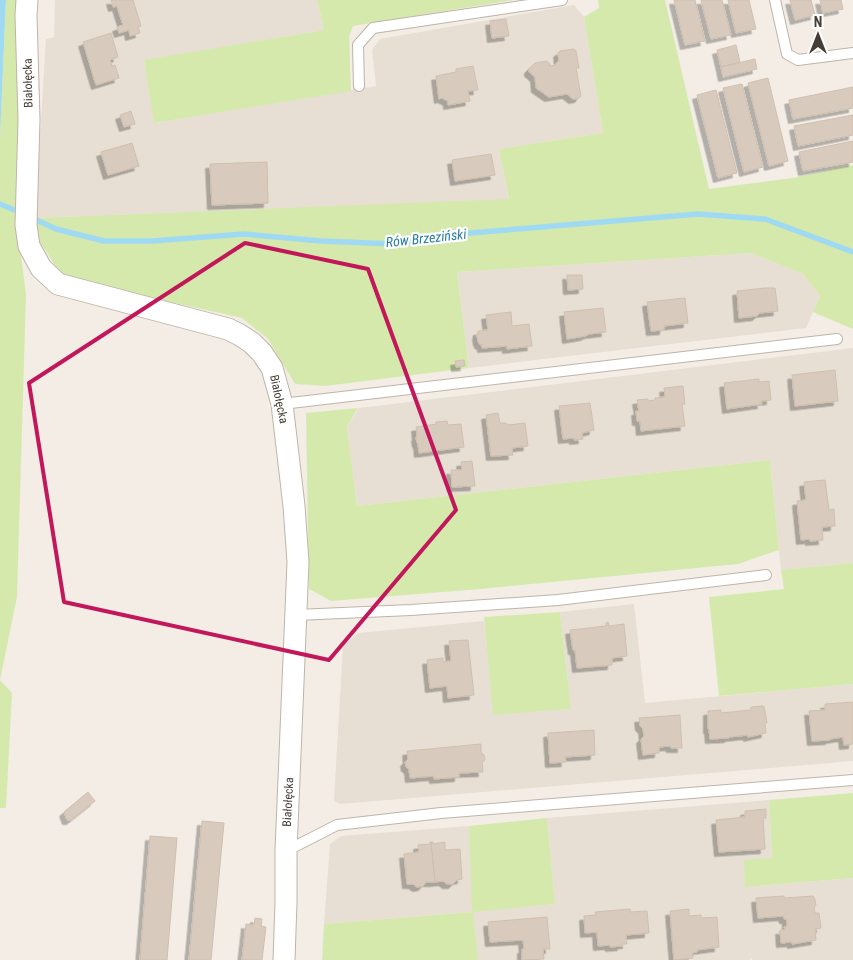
<svg xmlns="http://www.w3.org/2000/svg" width="853" height="960" font-family="'Roboto Condensed',sans-serif">
  <defs>
    <filter id="shadow"><feDropShadow dx="-4.5" dy="4.5" stdDeviation="0" flood-color="#0004"/></filter>
  </defs>
  <rect width="100%" height="100%" fill="#f3ede6"/>
  <!-- residential -->
  <path fill="#e7dfd3" d="M 55,0 L 317,0 L 324,30 L 144,61 L 155,123 L 376,86 L 372,50 L 380,39 L 574,5 L 584,17 L 603,133 L 499,149 L 509,200 L 35,218 L 46,39 L 54,37 Z
    M 751,253 L 803,274 L 820,296 L 806,328 L 469,368 L 457,272 Z
    M 853,348 L 853,563 L 781,570 L 770,460 L 357,506 L 347,427 L 359,408 Z
    M 634,604 L 645,703 L 853,684 L 853,761 L 340,804 L 334,801 L 343,646 L 358,633 L 484,621 L 494,714 L 571,709 L 560,612 Z
    M 769,800 L 772,858 L 745,887 L 853,878 L 853,960 L 752,960 L 752,958 L 749,960 L 478,960 L 472,912 L 324,924 L 330,844 L 341,836 L 469,826 L 473,911 L 555,904 L 547,818 Z"/>
  <!-- green -->
  <path fill="#d5e9ad" d="M 6,0 L 20,0 L 18,233 L 26,294 L 17,597 L 0,680 L 0,137 Z
    M 317,0 L 513,0 L 353,26 L 349,37 L 351,91 L 154,123 L 144,60 L 324,30 Z
    M 598,0 L 665,0 L 709,189 L 793,178 L 853,165 L 853,329 L 813,312 L 820,296 L 803,274 L 751,253 L 457,272 L 469,368 L 325,386 L 295,384 L 268,339 L 242,318 L 148,297 L 60,274 L 46,251 L 36,238 L 35,218 L 509,199 L 499,149 L 603,133 L 584,17 L 599,8 Z
    M 358,408 L 347,427 L 357,506 L 770,460 L 779,550 L 738,564 L 480,589 L 331,601 L 309,589 L 306,413 Z
    M 853,563 L 853,684 L 719,696 L 709,597 L 784,589 L 781,570 Z
    M 560,612 L 571,709 L 493,715 L 484,617 Z
    M 0,680 L 12,693 L 6,808 L 0,808 Z
    M 853,793 L 853,878 L 745,887 L 744,860 L 772,858 L 769,800 Z
    M 547,818 L 555,904 L 473,912 L 478,960 L 322,960 L 324,924 L 472,912 L 469,826 Z"/>
  <!-- water -->
  <path fill="#a0daf2" d="M 0,0 L 6,0 L 0,137 Z"/>
  <g fill="none" stroke-linecap="round" stroke-linejoin="round">
    <!-- stream -->
    <path stroke="#a0daf2" stroke-width="5.5" d="M 0,204 L 22,213
      M 30,217 L 56,229 L 104,241 L 152,241 L 244,234 L 321,241 L 394,244 L 470,233 L 698,214 L 765,219 L 853,252"/>
  </g>
  <!-- building -->
  <path fill="#d8cbbe" stroke="#d0bfae" filter="url(#shadow)" d="M 111,0 L 133,0 L 141,26 L 138,27 L 140,33 L 130,36 L 129,30 L 119,33 L 117,27 L 123,25 L 117,6 L 113,7 Z
    M 674,0 L 695,0 L 705,41 L 685,45 Z
    M 701,0 L 722,0 L 731,35 L 711,39 Z
    M 728,0 L 749,0 L 756,29 L 736,33 Z
    M 790,0 L 811,0 L 815,15 L 795,20 Z
    M 820,0 L 841,0 L 843,9 L 823,13 Z
    M 506,19 L 509,36 L 492,38 L 490,21 Z
    M 111,33 L 118,57 L 110,60 L 112,66 L 115,65 L 119,78 L 96,85 L 83,42 Z
    M 736,45 L 740,62 L 721,67 L 717,50 Z
    M 574,49 L 576,51 L 579,68 L 576,68 L 581,96 L 579,98 L 573,99 L 567,94 L 549,97 L 536,88 L 535,77 L 529,72 L 529,69 L 535,63 L 547,61 L 550,64 L 550,66 L 555,65 L 557,62 L 559,61 L 558,53 L 560,51 Z
    M 755,59 L 757,69 L 723,77 L 721,67 Z
    M 473,66 L 478,90 L 468,91 L 470,101 L 448,105 L 448,101 L 442,98 L 439,99 L 436,76 L 456,72 L 456,69 Z
    M 768,78 L 788,161 L 769,166 L 748,83 Z
    M 742,84 L 763,167 L 744,172 L 723,88 Z
    M 853,87 L 853,108 L 793,119 L 789,100 Z
    M 716,90 L 737,173 L 718,178 L 697,95 Z
    M 131,111 L 135,124 L 124,127 L 120,115 Z
    M 853,115 L 853,135 L 798,146 L 794,126 Z
    M 853,141 L 853,162 L 803,171 L 799,152 Z
    M 132,143 L 139,166 L 108,175 L 101,152 Z
    M 491,154 L 495,175 L 455,181 L 452,160 Z
    M 267,162 L 268,203 L 212,205 L 210,164 Z
    M 567,275 L 582,275 L 583,289 L 568,290 Z
    M 765,288 L 775,288 L 778,311 L 760,313 L 757,316 L 739,318 L 737,291 Z
    M 685,298 L 688,323 L 664,326 L 664,330 L 651,331 L 647,302 Z
    M 603,308 L 606,332 L 589,334 L 585,336 L 567,339 L 564,312 Z
    M 511,312 L 512,326 L 529,324 L 532,346 L 507,349 L 507,346 L 482,348 L 482,344 L 480,345 L 478,341 L 477,336 L 478,331 L 488,330 L 486,315 Z
    M 464,360 L 465,366 L 456,367 L 455,361 Z
    M 835,370 L 838,401 L 795,406 L 792,375 Z
    M 759,379 L 759,382 L 769,381 L 771,400 L 761,401 L 762,404 L 727,409 L 724,383 Z
    M 683,386 L 685,404 L 682,404 L 685,426 L 641,431 L 640,421 L 637,421 L 636,411 L 639,411 L 637,400 L 648,399 L 648,401 L 655,400 L 655,398 L 665,397 L 664,388 Z
    M 590,403 L 594,430 L 582,433 L 583,439 L 574,440 L 574,438 L 563,439 L 559,406 Z
    M 498,413 L 500,423 L 505,423 L 509,425 L 525,423 L 528,446 L 512,448 L 513,455 L 491,456 L 486,415 Z
    M 447,421 L 448,425 L 461,424 L 464,447 L 419,453 L 418,444 L 417,443 L 416,437 L 417,436 L 416,427 L 436,424 L 436,422 Z
    M 472,461 L 475,486 L 452,487 L 451,470 L 462,470 L 461,462 Z
    M 825,480 L 829,510 L 834,509 L 835,526 L 822,527 L 823,540 L 810,541 L 810,539 L 801,540 L 797,501 L 806,500 L 804,482 Z
    M 608,622 L 609,626 L 624,624 L 627,656 L 612,658 L 612,665 L 577,668 L 575,650 L 573,650 L 570,630 L 606,626 L 606,623 Z
    M 468,640 L 474,695 L 448,698 L 447,686 L 430,688 L 427,660 L 443,658 L 443,662 L 451,661 L 449,641 Z
    M 853,702 L 853,744 L 844,745 L 843,737 L 830,739 L 830,740 L 812,741 L 809,711 L 825,710 L 825,704 Z
    M 764,706 L 767,723 L 765,723 L 766,733 L 748,737 L 748,735 L 729,737 L 729,738 L 710,739 L 709,729 L 708,729 L 708,711 L 721,710 L 721,713 L 751,710 L 751,707 Z
    M 680,715 L 682,748 L 671,748 L 670,746 L 659,747 L 659,753 L 643,755 L 641,739 L 644,736 L 643,729 L 640,726 L 639,718 Z
    M 594,730 L 595,755 L 565,757 L 566,762 L 550,763 L 548,733 Z
    M 481,744 L 481,753 L 484,755 L 485,760 L 482,763 L 483,772 L 459,773 L 459,777 L 434,779 L 434,776 L 410,778 L 409,769 L 406,767 L 405,762 L 408,759 L 407,751 Z
    M 88,792 L 95,801 L 71,820 L 67,820 L 64,812 Z
    M 766,809 L 766,818 L 763,818 L 765,849 L 719,852 L 716,820 L 745,817 L 745,811 Z
    M 202,821 L 224,823 L 211,960 L 189,960 Z
    M 150,836 L 177,838 L 167,960 L 140,960 Z
    M 430,842 L 431,842 L 435,882 L 426,882 L 423,886 L 417,887 L 413,884 L 407,884 L 404,854 L 419,852 L 418,845 L 430,844 Z
    M 431,842 L 433,842 L 433,844 L 445,842 L 445,850 L 460,849 L 462,879 L 457,880 L 453,884 L 447,884 L 443,881 L 435,882 Z
    M 784,896 L 784,898 L 813,896 L 815,900 L 816,905 L 814,907 L 815,913 L 819,913 L 821,928 L 815,929 L 816,940 L 792,944 L 792,942 L 781,943 L 780,930 L 785,930 L 784,927 L 787,926 L 787,919 L 784,919 L 783,916 L 758,918 L 756,898 Z
    M 630,909 L 630,912 L 647,911 L 649,933 L 626,935 L 627,944 L 622,944 L 622,946 L 610,947 L 610,945 L 598,946 L 597,932 L 585,933 L 584,916 L 596,915 L 595,912 Z
    M 689,909 L 689,916 L 701,915 L 701,918 L 717,917 L 719,947 L 697,950 L 697,952 L 692,953 L 693,958 L 674,960 L 670,911 Z
    M 547,917 L 550,949 L 543,949 L 544,959 L 522,960 L 522,949 L 524,949 L 523,940 L 490,942 L 488,922 Z
    M 255,918 L 262,919 L 261,926 L 266,927 L 262,960 L 242,960 L 246,924 L 254,925 Z"/>
  <g fill="none" stroke-linecap="round" stroke-linejoin="round">
    <!-- lane casing -->
    <g stroke="#bfb4a8" stroke-width="12">
      <path id="lane" d="M 775,0 L 787,54 L 798,60 L 853,53
        M 359,86 L 358,45 L 373,28 L 562,0
        M 282,404 L 837,339
        M 296,615 L 411,610 L 558,600 L 766,575
        M 286,851 L 337,825 L 441,813 L 853,780"/>
    </g>
    <!-- street casing -->
    <g stroke="#bfb4a8" stroke-width="23">
      <path id="street" d="M 27,0 L 26,15 L 29,120 L 26,225 L 29,246 L 41,268 L 58,284 L 228,329 L 240,335 L 252,343 L 262,353 L 272,368 L 282,404 L 294,506 L 298,562 L 286,851 L 286,902 L 284,960"/>
    </g>
    <!-- lane -->
    <use href="#lane" stroke="#fff" stroke-width="10"/>
    <!-- street -->
    <use href="#street" stroke="#fff" stroke-width="21"/>
  </g>
  <!-- marked area -->
  <path fill="none" stroke="#c2185b" stroke-width="4" stroke-linejoin="round" d="M 245,243 L 368,269 L 456,510 L 329,660 L 64,602 L 29,383 Z"/>
  <g text-anchor="middle" stroke-width="4.5" stroke-linejoin="round" paint-order="stroke">
    <!-- street labels -->
    <g font-size="12" fill="#463d35" stroke="#fff">
      <text transform="translate(28 83) rotate(-91)" y="4">Białołęcka</text>
      <text transform="translate(279 399) rotate(78)" y="4">Białołęcka</text>
      <text transform="translate(288 802) rotate(-87)" y="4">Białołęcka</text>
    </g>
    <!-- water labels -->
    <g font-size="14" font-style="italic" fill="#287ea4" stroke="#fff">
      <text transform="translate(426 238) rotate(-6)" y="5">Rów Brzeziński</text>
    </g>
  </g>
  <!-- north arrow -->
  <g transform="translate(818 35)" stroke="#ffffff" stroke-width="4" paint-order="stroke">
  <path d="M0-4L9 19L0 12L-9 19Z" fill="#463d35"/>
  <text y="-8" font-size="14" font-weight="bold" text-anchor="middle" fill="#463d35">N</text>
  </g>
</svg>
